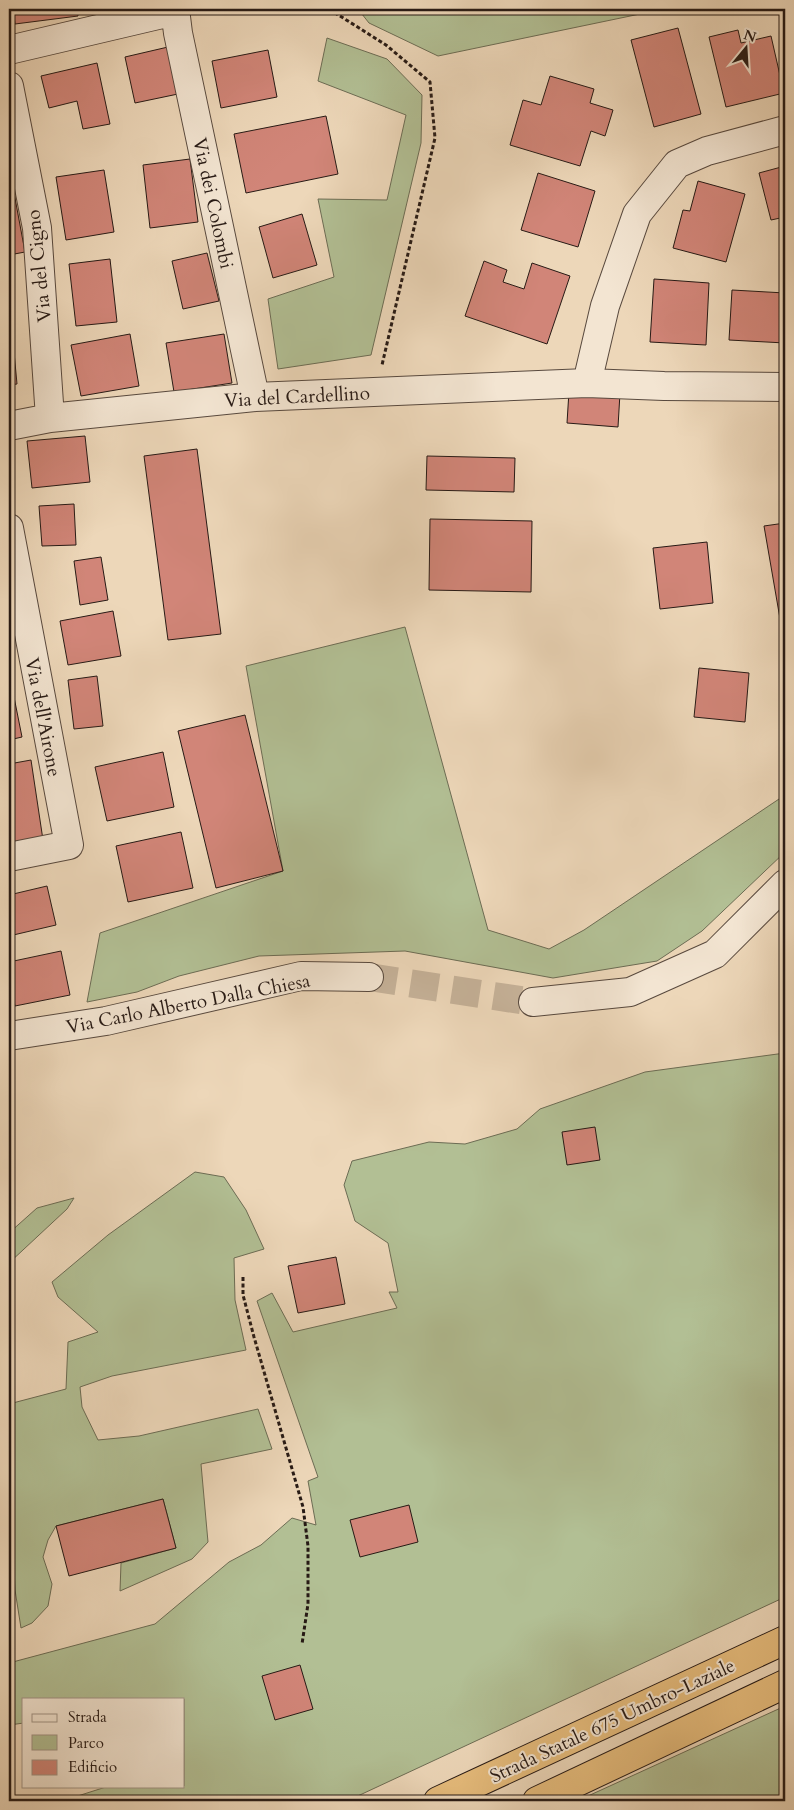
<svg xmlns="http://www.w3.org/2000/svg" width="794" height="1810" font-family="Cardo,serif">
  <rect width="100%" height="100%" fill="#edd7b9"/>
  <filter id="stains"><feTurbulence type="fractalNoise" baseFrequency=".004" numOctaves="4"/><feColorMatrix values="0 0 0 0 .2 0 0 0 0 .09 0 0 0 0 .02 0 0 0 .5 -.17"/></filter>
  <radialGradient id="worn" r=".72"><stop offset=".6" stop-color="#630" stop-opacity="0"/><stop offset="1" stop-color="#630" stop-opacity=".3"/></radialGradient>
  <!-- green -->
  <path fill="#b2bf94" stroke="#6c6c54" d="M 358,9 L 664,9 L 438,56 L 369,23 Z
    M 327,38 L 387,59 L 422,95 L 421,143 L 371,355 L 278,369 L 268,299 L 334,277 L 318,199 L 387,200 L 406,115 L 318,81 Z
    M 405,627 L 488,930 L 549,949 L 584,930 L 785,795 L 785,852 L 702,931 L 657,961 L 553,978 L 405,951 L 259,956 L 179,976 L 137,992 L 87,1002 L 100,933 L 283,871 L 246,666 Z
    M 785,1053 L 785,1597 L 347,1801 L 62,1801 L 109,1786 L 184,1786 L 184,1699 L 24,1699 L 24,1723 L 9,1725 L 9,1663 L 155,1624 L 229,1562 L 261,1545 L 292,1518 L 316,1525 L 308,1481 L 318,1477 L 257,1301 L 272,1293 L 293,1332 L 397,1308 L 389,1292 L 398,1292 L 388,1243 L 355,1221 L 344,1185 L 352,1161 L 429,1142 L 465,1144 L 517,1129 L 540,1109 L 645,1072 Z
    M 195,1172 L 224,1177 L 246,1210 L 264,1249 L 234,1258 L 235,1300 L 246,1350 L 112,1376 L 80,1387 L 82,1407 L 98,1440 L 139,1436 L 258,1409 L 272,1449 L 201,1464 L 208,1542 L 192,1559 L 120,1591 L 121,1563 L 176,1548 L 163,1499 L 56,1526 L 48,1540 L 43,1557 L 52,1584 L 48,1606 L 32,1623 L 21,1628 L 15,1590 L 12,1526 L 9,1522 L 9,1404 L 66,1389 L 68,1342 L 98,1332 L 58,1297 L 52,1282 L 108,1235 Z
    M 74,1198 L 67,1209 L 9,1263 L 9,1233 L 37,1208 Z
    M 785,1706 L 785,1801 L 577,1801 Z"/>
  <!-- building -->
  <path fill="#d18578" stroke="#271a15" d="M 13,9 L 77,9 L 78,16 L 15,24 Z
    M 678,28 L 701,114 L 654,127 L 631,40 Z
    M 738,30 L 741,43 L 771,36 L 784,93 L 726,107 L 709,37 Z
    M 168,47 L 178,94 L 135,103 L 125,57 Z
    M 268,50 L 277,97 L 221,108 L 212,61 Z
    M 97,63 L 110,124 L 83,129 L 77,101 L 49,108 L 41,76 Z
    M 550,76 L 594,89 L 590,103 L 613,110 L 605,136 L 591,131 L 580,166 L 510,145 L 523,100 L 541,105 Z
    M 326,116 L 338,174 L 246,193 L 234,134 Z
    M 190,159 L 198,222 L 150,228 L 143,165 Z
    M 785,166 L 785,217 L 771,220 L 759,173 Z
    M 104,170 L 114,232 L 66,240 L 56,177 Z
    M 538,173 L 595,191 L 578,247 L 521,230 Z
    M 698,181 L 745,194 L 726,262 L 673,248 L 683,210 L 690,211 Z
    M 12,182 L 25,252 L 9,255 L 9,183 Z
    M 302,214 L 317,265 L 273,278 L 259,227 Z
    M 207,253 L 219,301 L 183,309 L 172,261 Z
    M 110,259 L 117,322 L 76,326 L 69,264 Z
    M 484,261 L 507,270 L 503,282 L 524,289 L 532,263 L 570,276 L 547,344 L 465,316 Z
    M 654,279 L 709,283 L 706,345 L 650,342 Z
    M 732,290 L 785,293 L 785,343 L 729,340 Z
    M 130,334 L 139,386 L 81,396 L 71,345 Z
    M 224,334 L 232,383 L 174,392 L 166,343 Z
    M 14,352 L 17,384 L 9,385 L 9,353 Z
    M 569,391 L 620,393 L 618,427 L 567,423 Z
    M 85,436 L 90,482 L 32,488 L 27,441 Z
    M 197,449 L 221,634 L 168,640 L 144,456 Z
    M 427,456 L 515,458 L 514,492 L 426,490 Z
    M 74,504 L 76,545 L 42,546 L 39,506 Z
    M 430,519 L 532,521 L 531,592 L 429,590 Z
    M 785,523 L 785,635 L 783,636 L 764,526 Z
    M 707,542 L 713,603 L 660,609 L 653,548 Z
    M 101,557 L 108,600 L 80,605 L 74,561 Z
    M 113,611 L 121,656 L 68,665 L 60,621 Z
    M 699,668 L 749,673 L 745,722 L 694,717 Z
    M 9,672 L 22,737 L 9,740 Z
    M 97,676 L 103,726 L 74,729 L 68,680 Z
    M 245,715 L 283,871 L 216,888 L 178,731 Z
    M 163,752 L 174,807 L 107,821 L 95,767 Z
    M 31,760 L 43,840 L 9,845 L 9,764 Z
    M 181,832 L 193,888 L 128,902 L 116,846 Z
    M 47,886 L 56,925 L 9,936 L 9,895 Z
    M 61,951 L 70,995 L 15,1006 L 9,972 L 9,962 Z
    M 595,1127 L 600,1160 L 567,1165 L 562,1132 Z
    M 336,1257 L 345,1304 L 298,1313 L 288,1266 Z
    M 163,1499 L 176,1548 L 69,1576 L 56,1526 Z
    M 409,1505 L 418,1542 L 360,1557 L 350,1520 Z
    M 300,1665 L 313,1709 L 275,1720 L 262,1676 Z"/>
  <g fill="none" stroke-linecap="round" stroke-linejoin="round">
    <!-- minor-tunnel -->
    <path stroke="#c5b198" stroke-width="28" stroke-dasharray="28 14" stroke-linecap="butt" d="M 369,977 L 533,1002"/>
    <!-- minor casing -->
    <g stroke="#58493e" stroke-width="30">
      <path id="minor" d="M 175,9 L 178,33 L 255,397
        M 9,50 L 175,11
        M 9,86 L 37,228 L 50,418
        M 587,383 L 605,306 L 637,214 L 677,164 L 707,151 L 785,130
        M 9,426 L 50,418 L 255,397 L 587,383 L 664,386 L 785,387
        M 9,528 L 69,845 L 9,857
        M 533,1002 L 630,992 L 715,954 L 785,884
        M 9,1036 L 106,1021 L 301,976 L 369,977"/>
    </g>
    <!-- highway casing -->
    <g stroke="#271a15" stroke-width="30">
      <path id="highway" d="M 438,1801 L 785,1640
        M 537,1801 L 785,1684"/>
    </g>
    <!-- path -->
    <path stroke="#271a15" stroke-width="3" stroke-dasharray="4 2.5" stroke-linecap="butt" d="M 329,9 L 386,45 L 430,82 L 435,138 L 382,365
      M 243,1277 L 243,1295 L 254,1337 L 303,1507 L 308,1546 L 308,1604 L 302,1644"/>
    <!-- minor -->
    <use href="#minor" stroke="#f3e5d2" stroke-width="28"/>
    <!-- highway -->
    <use href="#highway" stroke="#e6bc7c" stroke-width="28"/>
  </g>
  <g text-anchor="middle" stroke-width="4" stroke-linejoin="round" paint-order="stroke">
    <!-- street labels -->
    <g font-size="19" fill="#271a15" stroke="#f3e5d2">
      <text transform="translate(214 203) rotate(78)" y="7">Via dei Colombi</text>
      <text transform="translate(38 266) rotate(-96)" y="7">Via del Cigno</text>
      <text transform="translate(297 396) rotate(-3)" y="7">Via del Cardellino</text>
      <text transform="translate(44 717) rotate(79)" y="7">Via dell'Airone</text>
      <text transform="translate(188 1003) rotate(-11)" y="7">Via Carlo Alberto Dalla Chiesa</text>
      <text transform="translate(612 1720) rotate(-25)" y="7">Strada Statale 675 Umbro-Laziale</text>
    </g>
  </g>
  <!-- margin -->
  <rect width="794" height="1810" fill="none" stroke="#edd7b9" stroke-width="30"/>
  <rect x="10" y="10" width="774" height="1790" fill="none" stroke="#271a15" stroke-width="2.5"/>
  <rect x="15" y="15" width="764" height="1780" fill="none" stroke="#271a15"/>
  <!-- legend -->
  <rect x="22" y="1698" width="162" height="90" fill="#f3e5d2" stroke="#a19486"/>
  <rect x="32" y="1714" width="25" height="8" fill="#f3e5d2" stroke="#a19486"/>
  <text x="68" y="1722" font-size="15" fill="#271a15">Strada</text>
  <rect x="32" y="1735" width="25" height="15" fill="#b2bf94" stroke="#a19486"/>
  <text x="68" y="1748" font-size="15" fill="#271a15">Parco</text>
  <rect x="32" y="1760" width="25" height="15" fill="#d18578" stroke="#a19486"/>
  <text x="68" y="1772" font-size="15" fill="#271a15">Edificio</text>
  <!-- north arrow -->
  <g transform="translate(746 48) rotate(18)" stroke="#f3e5d2" stroke-width="4" paint-order="stroke">
  <path d="M0-4L9 19L0 12L-9 19Z" fill="#271a15"/>
  <text y="-8" font-size="14" font-weight="bold" text-anchor="middle" fill="#271a15">N</text>
  </g>
  <rect width="100%" height="100%" filter="url(#stains)"/>
  <rect width="100%" height="100%" fill="url(#worn)"/>
</svg>
